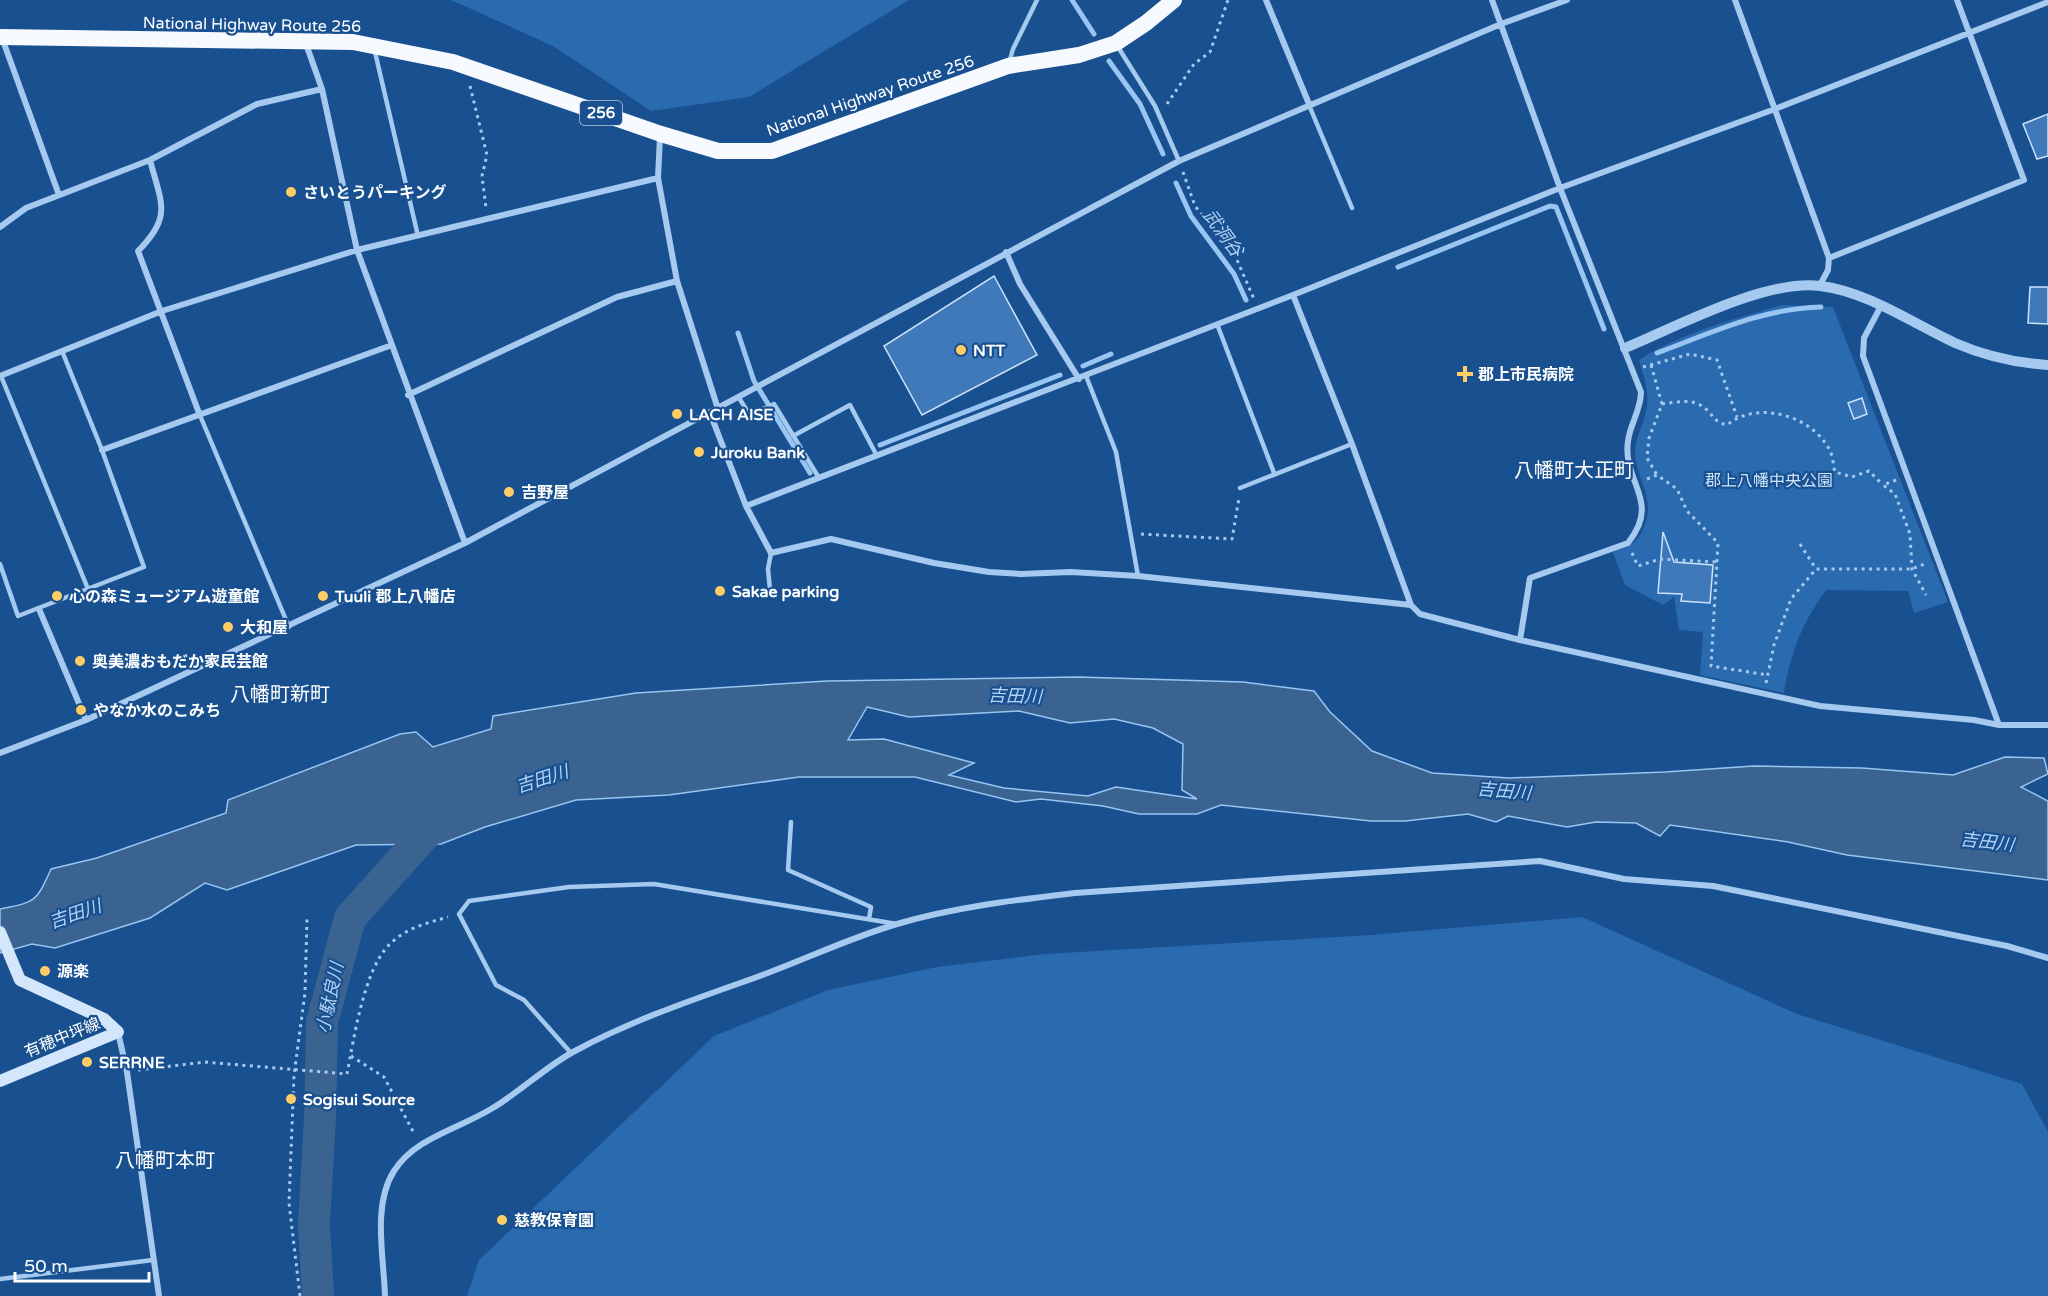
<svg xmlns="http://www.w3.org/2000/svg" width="2048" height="1296" font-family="'Varela Round','Noto Sans JP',sans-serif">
  <rect width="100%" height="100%" fill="#185090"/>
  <!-- green -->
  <path fill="#2a6aaf" d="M 451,0 L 909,0 L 749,97 L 651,111 L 553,46 Z
    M 1783,305 L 1833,307 L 1948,602 L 1914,613 L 1908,591 L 1826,590 C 1802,623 1790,654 1784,693 L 1700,675 L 1703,632 L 1679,630 L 1674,597 L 1663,605 L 1625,585 L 1613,552 C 1630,546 1637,543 1644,527 C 1656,501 1638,482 1635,456 C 1634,438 1645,423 1647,406 C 1649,390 1643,375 1639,360 C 1681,333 1735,319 1783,305 Z
    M 1582,917 L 1797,1014 L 2022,1084 L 2048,1132 L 2048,1296 L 467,1296 L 479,1260 L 714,1036 L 828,990 L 937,967 L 1045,954 L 1371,935 Z"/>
  <!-- water -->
  <path fill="#3a6391" stroke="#98c5f2" stroke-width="1.5" fill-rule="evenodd" d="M 1078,677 L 1243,682 L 1314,691 L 1330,712 L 1372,751 L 1432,773 L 1509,778 L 1665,772 L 1754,766 L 1862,768 L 1953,775 L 2005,757 L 2044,758 L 2048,774 L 2021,787 L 2048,801 L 2048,880 L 1847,855 L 1788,842 L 1670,825 L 1660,836 L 1636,823 L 1596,822 L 1567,827 L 1508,816 L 1496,822 L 1468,814 L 1405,821 L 1371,821 L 1221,805 L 1197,814 L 1139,814 L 1103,806 L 1041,799 L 1016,802 L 915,777 L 799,777 L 669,795 L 576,800 L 485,827 L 441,844 L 356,845 L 227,890 L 205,883 L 150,918 L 55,948 L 32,944 L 0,953 L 0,909 C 35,902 36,903 51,869 L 97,858 L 226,813 L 228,800 L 400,734 L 416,732 L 433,747 L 491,729 L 493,716 L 636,693 L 827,681 ZM 867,707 L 909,717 L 1019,711 L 1070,723 L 1114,719 L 1153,728 L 1183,744 L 1182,790 L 1197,799 L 1116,787 L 1088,796 L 1004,788 L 949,775 L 974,763 L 884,739 L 848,740 Z"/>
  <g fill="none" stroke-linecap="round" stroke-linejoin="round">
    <!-- stream -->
    <path stroke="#98c5f2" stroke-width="5" d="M 1072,0 L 1094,34
      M 1109,61 L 1140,104 L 1163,154
      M 1176,183 L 1191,216 L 1234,274 L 1246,300
      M 1398,267 L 1550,206 L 1556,207 L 1604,329
      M 738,333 L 754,381 L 810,473
      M 1657,353 C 1711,333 1764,308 1821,307
      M 1083,366 L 1111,354
      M 880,445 L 1060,375"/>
    <!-- river -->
    <path stroke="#3a6391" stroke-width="32" d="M 318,1296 L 314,1224 L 320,1118 L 322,1022 L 350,918 L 444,813"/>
  </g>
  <!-- building -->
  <path fill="#4079b9" stroke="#cce3fb" stroke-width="1.5" d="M 2048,114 L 2048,156 L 2037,159 L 2023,124 Z
    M 994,276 L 1037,355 L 922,415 L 884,346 Z
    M 2030,287 L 2048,287 L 2048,324 L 2028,323 Z
    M 1862,398 L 1867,414 L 1854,419 L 1848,403 Z
    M 1663,532 L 1674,562 L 1713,565 L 1710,603 L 1681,601 L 1682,594 L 1658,593 Z"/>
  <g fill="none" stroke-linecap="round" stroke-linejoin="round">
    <!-- path -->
    <path stroke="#a6c9ef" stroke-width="3" stroke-dasharray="3 4.5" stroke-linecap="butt" d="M 470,86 L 487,155 L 482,176 L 486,208
      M 1167,104 L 1194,64 L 1210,52 L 1228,0
      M 1183,172 L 1195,206 L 1234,253 L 1254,299
      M 1651,365 L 1662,404 L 1649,438 L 1647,458 L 1657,475
      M 1643,367 L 1690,354 L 1717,360 L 1737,417
      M 1662,404 C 1678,402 1695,397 1708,411 C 1715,419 1716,422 1727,425 C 1757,400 1811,415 1829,449 C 1833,455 1833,465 1835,472 L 1852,477 L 1869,471 L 1883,485
      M 1647,479 L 1657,475 L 1677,489 L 1687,511 L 1718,543 L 1711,666 L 1768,675
      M 1896,480 L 1883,485 L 1895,494 L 1910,534 L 1912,569 L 1926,595
      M 1141,534 L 1232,539 L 1239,498
      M 1800,544 L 1816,569
      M 1632,553 L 1638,566 L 1660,559 L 1717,562
      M 1766,683 L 1774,645 L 1791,599 L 1816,569 L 1912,569 L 1927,563
      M 351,1056 L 384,1077 L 415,1135
      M 138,1070 L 205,1062 L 347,1074 C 354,1038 364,969 390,944 C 406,928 427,923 448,917
      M 300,1296 L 289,1203 L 294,1075 L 305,993 L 307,919"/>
    <!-- service -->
    <path stroke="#a6c9ef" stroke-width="4.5" d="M 1118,47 L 1155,106 L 1179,161
      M 375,52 L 418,236
      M 1009,63 L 1013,49 L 1037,0
      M 1309,105 L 1352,208
      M 1217,324 L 1274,473
      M 1,376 L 88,589
      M 1086,376 L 1116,452 L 1138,576
      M 739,398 L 750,415 L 774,404 L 819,478
      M 199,413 L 289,627
      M 793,436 L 850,405 L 877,456
      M 1240,488 L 1352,444
      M 0,564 L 18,616 L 144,567 L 102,450 L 62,351
      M 770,590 L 768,569 L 771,553
      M 791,822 L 788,870 L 871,907 L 869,919
      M 571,1053 L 524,1000 L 496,985 L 459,914 L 469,901 L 569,887 L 654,884 L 897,924
      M 0,1279 L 153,1260"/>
    <!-- minor -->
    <path stroke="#a6c9ef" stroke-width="6" d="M 1266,0 L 1309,104
      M 1492,0 L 1560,188 L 1641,392 C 1641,410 1630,424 1628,441 C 1622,483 1662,500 1628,543 L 1530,578 L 1520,640
      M 1735,0 L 1829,258 L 1828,270 L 1820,285
      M 2,38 L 59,195
      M 306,44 L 322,89 L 357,250 L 465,543
      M 660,136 L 658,178 L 677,281 L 718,409
      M 150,160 C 161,203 173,216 138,251 L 199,413
      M 0,227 L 26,208 L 150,160 L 257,104 L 322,89
      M 1006,252 L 1020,284 L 1079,379
      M 1829,258 L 2024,180 L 1957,0
      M 1293,295 L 1352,444 L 1411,605
      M 1881,306 L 1864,338 L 1863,356 L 1999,725
      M 0,376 L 162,311 L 357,250 L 658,178
      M 408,395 L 617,297 L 677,281
      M 710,413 L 746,506 L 771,553 L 831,539 L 934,563 L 989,572 L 1021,574 L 1071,572 L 1138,576 L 1411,605 L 1420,614 L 1520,640 L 1820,706 L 1974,720 L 1999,725 L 2048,725
      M 102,450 L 392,345
      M 746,506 L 1293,295 L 1560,188 L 1775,109 L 2048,2
      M 39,609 L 86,720
      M 0,753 L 86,720 L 465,543 L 1179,161 L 1501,24 L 1567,0
      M 118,1032 L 127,1072 L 159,1296
      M 385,1296 C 384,1258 372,1205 394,1171 C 415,1138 458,1129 491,1109 C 520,1092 544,1068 573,1052 C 632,1020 695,999 757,977 C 804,960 849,938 897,924 C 954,907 1016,900 1075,893 L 1540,861 L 1624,879 L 1713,886 L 2007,946 L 2048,958"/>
    <!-- tertiary -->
    <path stroke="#a6c9ef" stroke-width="10" d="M 1625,348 C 1676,327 1765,279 1820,286 C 1866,291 1914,324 1955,343 C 1985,356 2016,363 2048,365"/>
    <!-- secondary -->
    <path stroke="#d3e6fb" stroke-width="12" d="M 0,932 L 20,980 L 104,1019 L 118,1032 L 0,1081"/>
    <!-- trunk -->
    <path stroke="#f6faff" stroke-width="16" d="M 0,37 L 353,42 L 453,62 L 661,134 L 718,151 L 772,151 L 1008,66 L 1079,55 L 1116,43 L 1146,23 L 1174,0"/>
  </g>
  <!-- markers -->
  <g fill="#ffcd64" stroke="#185090" stroke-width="2">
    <circle cx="291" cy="192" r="6"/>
    <circle cx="961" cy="350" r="6"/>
    <path d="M1462 365h6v6h6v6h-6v6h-6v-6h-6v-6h6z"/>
    <circle cx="677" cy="414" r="6"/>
    <circle cx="699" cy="452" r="6"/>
    <circle cx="509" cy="492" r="6"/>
    <circle cx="720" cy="591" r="6"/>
    <circle cx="57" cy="596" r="6"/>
    <circle cx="323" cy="596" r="6"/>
    <circle cx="228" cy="627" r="6"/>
    <circle cx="80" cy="661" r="6"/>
    <circle cx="81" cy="710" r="6"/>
    <circle cx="45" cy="971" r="6"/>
    <circle cx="87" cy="1062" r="6"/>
    <circle cx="291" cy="1099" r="6"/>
    <circle cx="502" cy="1220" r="6"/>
  </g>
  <g text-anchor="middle" stroke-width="4.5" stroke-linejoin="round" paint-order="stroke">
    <!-- shield labels -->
    <rect fill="#185090" stroke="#bacade" stroke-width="1.5" x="580" y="101" width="42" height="24" rx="4.5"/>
    <g font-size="15" font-weight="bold" fill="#fff">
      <text x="601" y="118">256</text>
    </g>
    <!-- street labels -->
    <g font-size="16" fill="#fff" stroke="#185090">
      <text transform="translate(252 24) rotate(1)" y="6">National Highway Route 256</text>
      <text transform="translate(870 95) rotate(-19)" y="6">National Highway Route 256</text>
      <text transform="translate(62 1037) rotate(-22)" y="6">有穂中坪線</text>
    </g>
    <!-- poi labels -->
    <g font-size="16" font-weight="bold" fill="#fff" stroke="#185090" text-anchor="start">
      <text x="303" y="198">さいとうパーキング</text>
      <text x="973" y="356">NTT</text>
      <text x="1478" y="380">郡上市民病院</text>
      <text x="689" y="420">LACH AISE</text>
      <text x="711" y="458">Juroku Bank</text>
      <text x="521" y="498">吉野屋</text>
      <text x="732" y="597">Sakae parking</text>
      <text x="69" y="602">心の森ミュージアム遊童館</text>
      <text x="335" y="602">Tuuli 郡上八幡店</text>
      <text x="240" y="633">大和屋</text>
      <text x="92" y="667">奥美濃おもだか家民芸館</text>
      <text x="93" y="716">やなか水のこみち</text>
      <text x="57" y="977">源楽</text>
      <text x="99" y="1068">SERRNE</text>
      <text x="303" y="1105">Sogisui Source</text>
      <text x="514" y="1226">慈教保育園</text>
    </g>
    <!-- park labels -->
    <g font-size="16" fill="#cce3fb" stroke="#185090">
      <text x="1769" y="486">郡上八幡中央公園</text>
    </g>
    <!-- water labels -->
    <g font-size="18" font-style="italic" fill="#b2d3f6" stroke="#185090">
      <text transform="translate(1223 233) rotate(54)" y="6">武洞谷</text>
      <text transform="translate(1015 696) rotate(2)" y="6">吉田川</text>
      <text transform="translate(542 779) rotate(-18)" y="6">吉田川</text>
      <text transform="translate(1504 791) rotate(5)" y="6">吉田川</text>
      <text transform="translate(1987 842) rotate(7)" y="6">吉田川</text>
      <text transform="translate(75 914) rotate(-19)" y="6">吉田川</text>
      <text transform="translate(330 998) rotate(-78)" y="6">小駄良川</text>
    </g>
    <!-- quarter labels -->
    <g font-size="20" fill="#fff" stroke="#185090">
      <text x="1574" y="477">八幡町大正町</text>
      <text x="280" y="701">八幡町新町</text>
      <text x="165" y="1167">八幡町本町</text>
    </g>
  </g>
  <!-- scale -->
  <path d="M15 1272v9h134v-9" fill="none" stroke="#ffffff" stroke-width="3"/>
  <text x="24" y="1272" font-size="18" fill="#ffffff" stroke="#185090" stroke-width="4.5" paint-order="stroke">50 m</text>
</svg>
